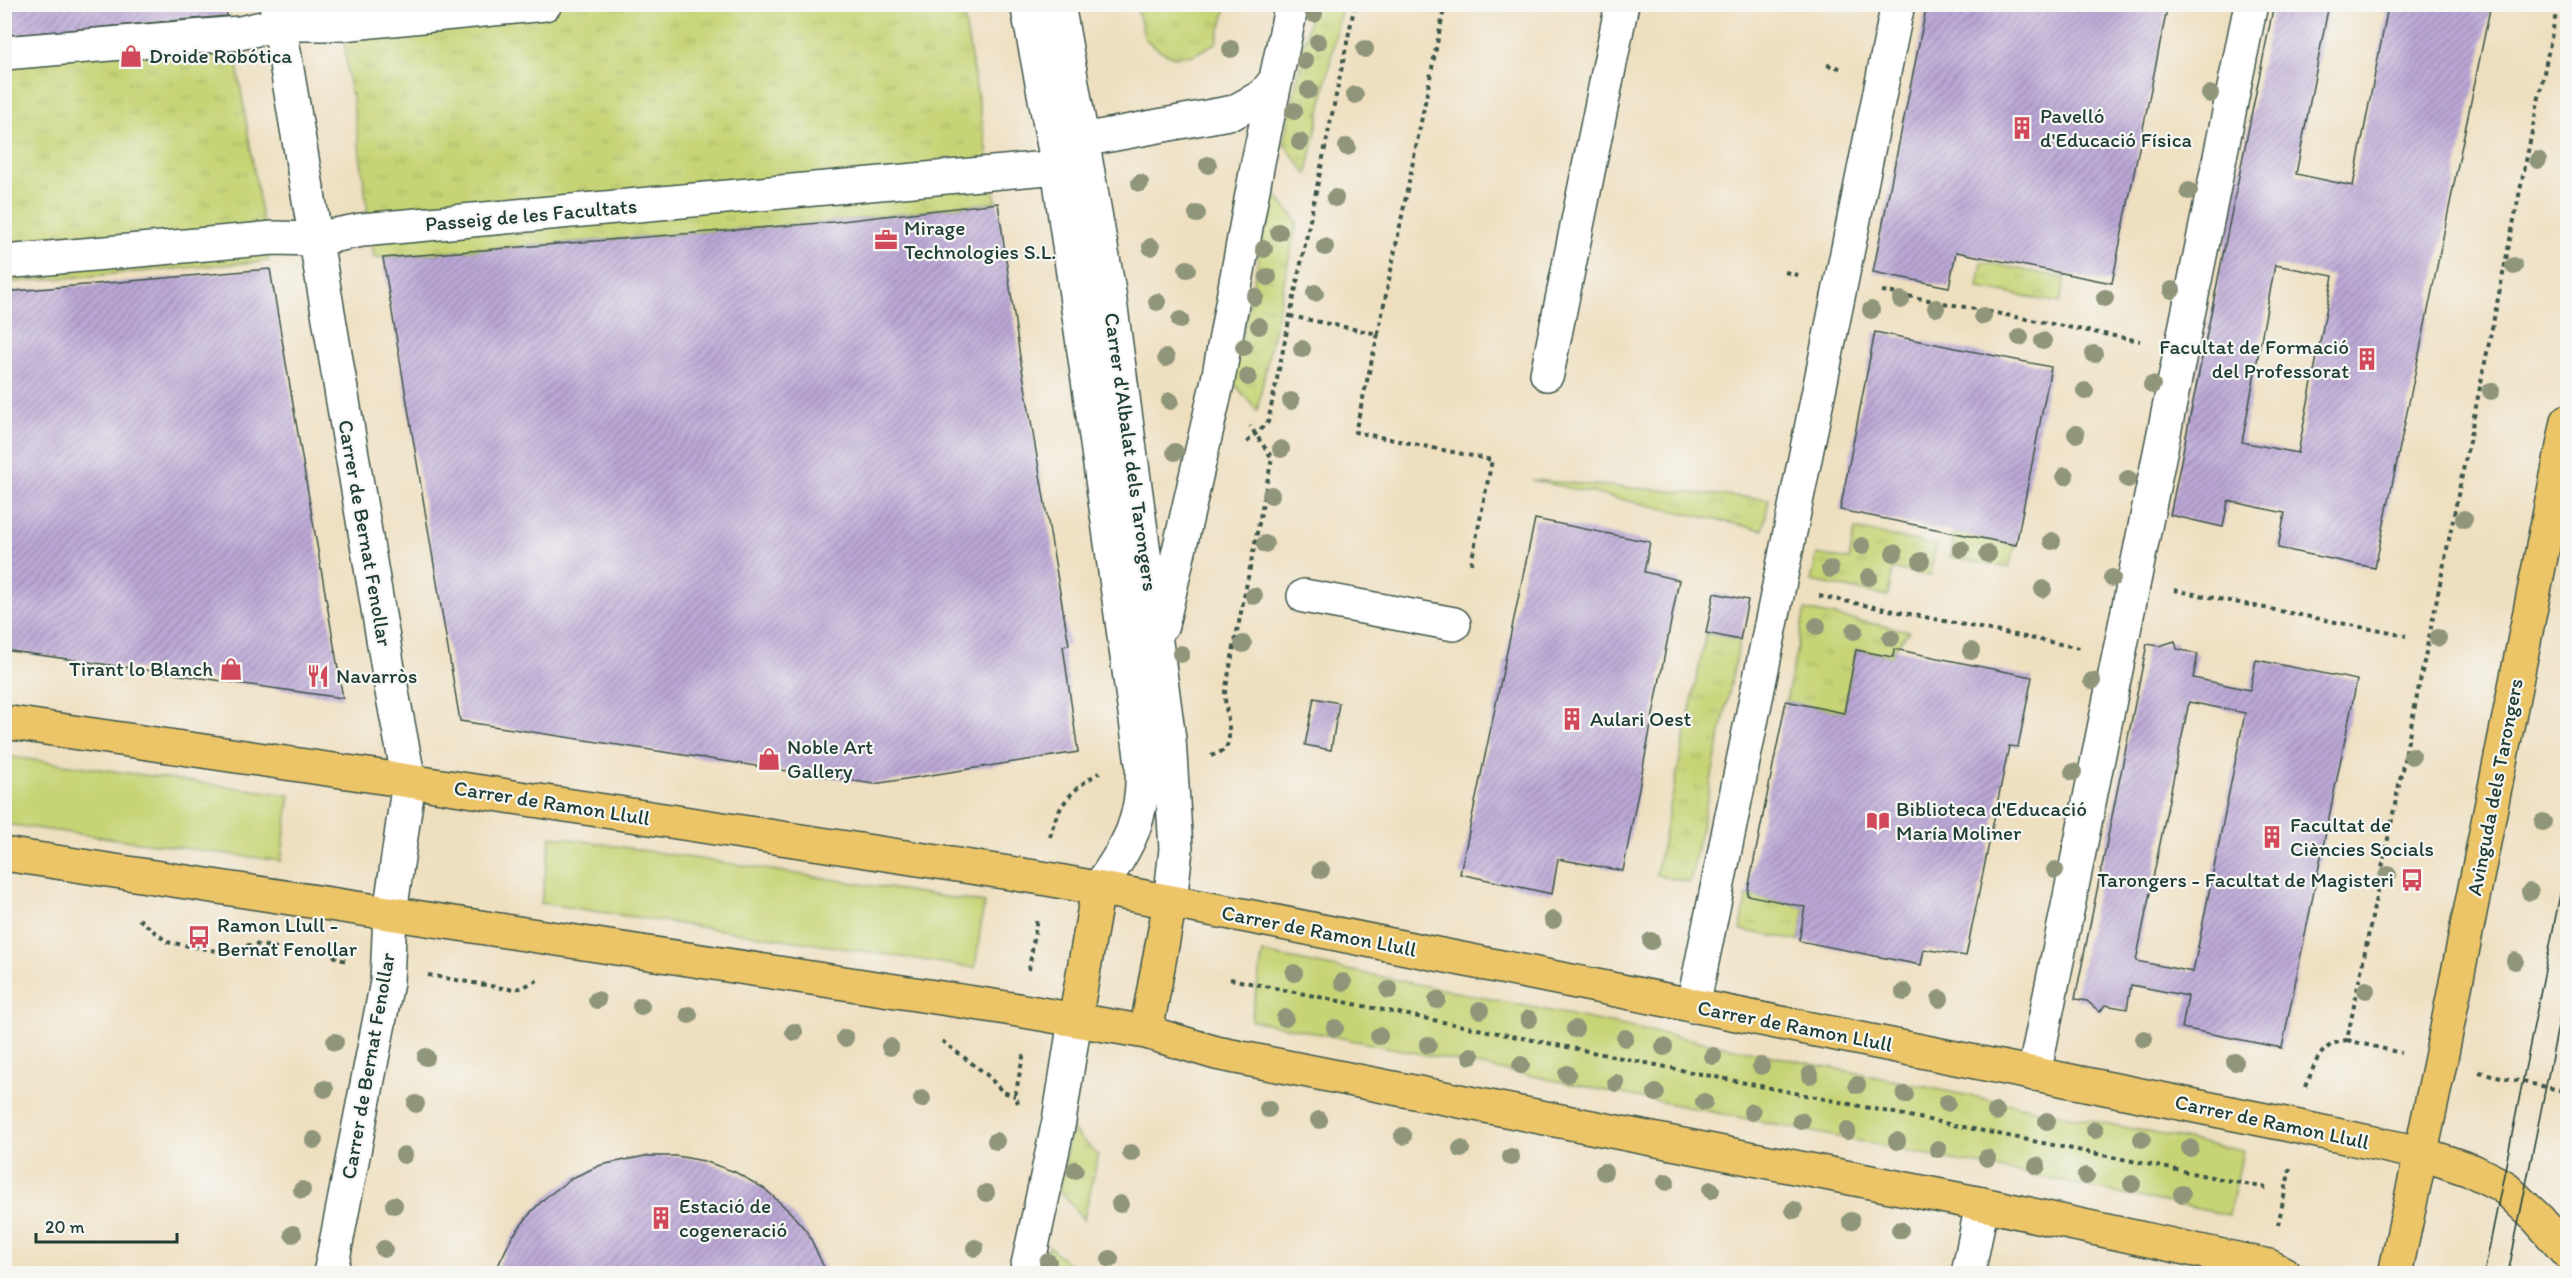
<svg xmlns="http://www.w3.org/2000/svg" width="2572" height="1278" font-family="Itim,sans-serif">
  <defs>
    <pattern id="grass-tufts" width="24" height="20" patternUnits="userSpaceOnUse" patternTransform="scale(1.5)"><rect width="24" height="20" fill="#c7d476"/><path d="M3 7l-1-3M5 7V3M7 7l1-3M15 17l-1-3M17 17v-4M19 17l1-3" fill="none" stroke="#aab767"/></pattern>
    <pattern id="building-hatch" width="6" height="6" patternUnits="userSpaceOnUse" patternTransform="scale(1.5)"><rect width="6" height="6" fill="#bba7d6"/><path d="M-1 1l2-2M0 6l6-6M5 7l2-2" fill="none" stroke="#9789ae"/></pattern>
  </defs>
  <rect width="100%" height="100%" fill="#f6f6f2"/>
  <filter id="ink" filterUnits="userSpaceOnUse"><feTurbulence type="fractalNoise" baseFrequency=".0167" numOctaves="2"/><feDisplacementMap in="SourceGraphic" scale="12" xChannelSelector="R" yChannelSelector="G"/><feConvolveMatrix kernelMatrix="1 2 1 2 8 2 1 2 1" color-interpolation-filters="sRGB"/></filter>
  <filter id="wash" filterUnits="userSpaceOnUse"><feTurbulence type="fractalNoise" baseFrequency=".008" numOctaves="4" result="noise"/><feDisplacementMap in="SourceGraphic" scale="24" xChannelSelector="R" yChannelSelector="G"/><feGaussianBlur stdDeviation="1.35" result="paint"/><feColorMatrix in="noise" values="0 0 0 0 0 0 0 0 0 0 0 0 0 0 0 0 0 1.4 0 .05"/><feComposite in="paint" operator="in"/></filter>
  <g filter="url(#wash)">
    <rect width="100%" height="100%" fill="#eedfbf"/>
    <!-- grass -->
    <path fill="url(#grass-tufts)" stroke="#738855" stroke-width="1.5" d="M 511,4 L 962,5 L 996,202 L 833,222 L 374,258 L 352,94 L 350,94 L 340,7 L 426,15 Z
      M 1136,5 L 1136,4 L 1227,5 L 1216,43 L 1193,55 L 1175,57 L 1161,51 L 1145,39 Z
      M 1312,5 L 1342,5 L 1307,174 L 1284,144 Z
      M 5,37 L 233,41 L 269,261 L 5,283 Z
      M 1272,191 L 1297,221 L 1257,411 L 1233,382 Z
      M 1982,262 L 2065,278 L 2060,303 L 1978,288 Z
      M 1532,480 L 1769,499 L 1763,530 Z
      M 1855,529 L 1936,545 L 1930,576 L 1893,569 L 1888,596 L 1811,581 L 1817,554 L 1849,560 Z
      M 1955,532 L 2016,545 L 2008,568 L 1950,557 Z
      M 1805,610 L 1909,631 L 1894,649 L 1893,657 L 1856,650 L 1844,713 L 1786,701 Z
      M 1706,633 L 1740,640 L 1690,882 L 1656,875 Z
      M 1747,895 L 1805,907 L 1799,941 L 1740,930 Z
      M 1071,1129 L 1098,1155 L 1084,1220 L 1059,1190 Z
      M 1049,1246 L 1077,1272 L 1077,1273 L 1043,1273 Z"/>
    <!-- garden -->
    <path fill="#c7d476" stroke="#738855" stroke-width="1.5" d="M 5,756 L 290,795 L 281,861 L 5,824 Z
      M 551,836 L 984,903 L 975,968 L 541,903 Z
      M 1263,953 L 2243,1151 L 2229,1215 L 1251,1020 Z"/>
    <g id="blocks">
      <!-- building -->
      <path fill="url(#building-hatch)" fill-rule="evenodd" d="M 4,4 L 225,4 L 227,16 L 4,36 Z
        M 1927,4 L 2168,4 L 2112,283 L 1956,252 L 1949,287 L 1873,272 Z
        M 2274,4 L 2329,4 L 2296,174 L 2353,186 L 2387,12 L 2353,4 L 2491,4 L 2375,568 L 2278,548 L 2285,513 L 2228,501 L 2223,527 L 2170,515 ZM 2275,265 L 2333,276 L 2298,453 L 2242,442 Z
        M 998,203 L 1020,357 L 1069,645 L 1063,646 L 1078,752 L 874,784 L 460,721 L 383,258 L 833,222 Z
        M 270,269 L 343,698 L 4,650 L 4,292 Z
        M 1875,332 L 2051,367 L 2016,545 L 1840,510 Z
        M 1535,519 L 1650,542 L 1644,572 L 1679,580 L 1623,871 L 1558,859 L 1552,894 L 1460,874 Z
        M 1714,593 L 1748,600 L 1740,640 L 1706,633 Z
        M 2175,641 L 2177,649 L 2198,654 L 2193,678 L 2250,690 L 2256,660 L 2357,680 L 2282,1048 L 2182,1028 L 2188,996 L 2131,985 L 2127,1009 L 2105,1005 L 2100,1012 L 2087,1001 L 2075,999 L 2147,644 L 2159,646 ZM 2189,702 L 2245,713 L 2193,972 L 2136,961 Z
        M 1894,649 L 2032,677 L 2018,747 L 2009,746 L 1966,956 L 1924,949 L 1921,965 L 1799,941 L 1805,907 L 1747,895 L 1786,701 L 1844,713 L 1856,650 L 1893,657 Z
        M 1314,698 L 1339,703 L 1331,750 L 1305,745 Z
        M 645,1156 L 677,1156 L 704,1161 L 735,1172 L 765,1189 L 790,1212 L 808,1233 L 827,1274 L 687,1274 L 659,1266 L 637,1270 L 630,1274 L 494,1274 L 512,1237 L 532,1211 L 545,1198 L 572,1178 L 601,1165 Z"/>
    </g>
  </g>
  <g filter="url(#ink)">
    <use href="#blocks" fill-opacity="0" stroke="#3e5549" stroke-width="1.5"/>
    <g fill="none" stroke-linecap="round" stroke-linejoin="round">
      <!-- minor casing -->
      <g stroke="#3e5549" stroke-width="36">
        <path id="minor" d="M 276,4 L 392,692 L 409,781 L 390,913 L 387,982 L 330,1274
          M 1027,4 L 1058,167 L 1142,763 C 1145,819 1129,845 1098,889
          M 1058,4 L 1108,286 L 1169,739 L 1176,849 L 1170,902
          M 4,53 L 240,33 L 279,24 L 342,24 L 545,4
          M 1061,144 L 1234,112 L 1263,96 L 1276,80
          M 4,262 L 274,238 L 315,239 L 362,230 L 1058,167
          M 1547,374 L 1622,4
          M 1304,596 L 1454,624
          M 1162,625 L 1218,380 L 1258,162 L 1292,4
          M 1693,1006 L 1898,4
          M 2034,1074 L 2251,4
          M 1026,1274 L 1059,1121 L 1075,1020
          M 1968,1274 L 1982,1204"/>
      </g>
      <!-- major casing -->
      <g stroke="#3e5549" stroke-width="36">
        <path id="major" d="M 4,722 L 409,781 L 1042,878 L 1242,915 L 2280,1123 L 2420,1153 L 2473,1171 L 2503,1186 L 2538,1219 L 2568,1253
          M 4,854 L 1000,1007 L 1146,1032 L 1216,1053 L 1982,1204 L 2269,1266 L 2285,1274
          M 1075,1020 L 1098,889
          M 1146,1032 L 1170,902
          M 2395,1274 L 2440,1063 L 2568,421"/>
      </g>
      <!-- path -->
      <path stroke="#3e5549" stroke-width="4" stroke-dasharray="4.5 4.5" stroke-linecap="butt" d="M 1827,65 L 1844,69
        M 1785,272 L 1801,276
        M 1882,291 L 2140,341
        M 1290,316 L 1378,334 L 1445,4
        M 1378,334 L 1355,432 L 1492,460 L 1471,564
        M 1247,442 L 1268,422 L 1355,4
        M 2174,590 L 2406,636
        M 1819,596 L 2080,648
        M 1211,756 L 1225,750 C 1235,732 1224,712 1225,692 L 1272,458 L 1250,426
        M 1050,837 C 1057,805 1072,789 1100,772
        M 139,919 L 167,942 L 223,952 L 253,944 L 307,953 L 318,950 L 328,951 L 338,959 L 347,961
        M 1029,970 L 1037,918
        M 428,975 L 508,989 L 521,988 L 538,980
        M 1230,979 L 2266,1188
        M 2347,1040 L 2401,1053
        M 942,1041 L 986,1074 L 1003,1092 L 1015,1096
        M 2479,1072 L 2568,1092
        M 2306,1087 C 2315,1063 2319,1044 2347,1040 L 2558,4
        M 1018,1103 L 1015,1096 L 1024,1052
        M 2278,1225 L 2290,1168"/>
      <!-- minor -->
      <use href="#minor" stroke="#fff" stroke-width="33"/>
      <!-- major -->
      <use href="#major" stroke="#ecc569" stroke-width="33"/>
      <!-- tram -->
      <path stroke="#1f3d34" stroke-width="1.5" d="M 2484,1274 L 2568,855
        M 2508,1274 L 2568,977"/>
    </g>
    <!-- trees -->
    <g fill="#8f967a">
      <circle cx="1314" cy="14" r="9"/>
      <circle cx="1318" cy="42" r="9"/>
      <circle cx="1231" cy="49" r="9"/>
      <circle cx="1365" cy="49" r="9"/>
      <circle cx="1305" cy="61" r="9"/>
      <circle cx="1309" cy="90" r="9"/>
      <circle cx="2210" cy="94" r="9"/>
      <circle cx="1355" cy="95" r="9"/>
      <circle cx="1294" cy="111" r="9"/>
      <circle cx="1300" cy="142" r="9"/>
      <circle cx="1347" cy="147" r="9"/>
      <circle cx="2538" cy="160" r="9"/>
      <circle cx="1208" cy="165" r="9"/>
      <circle cx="1140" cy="183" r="9"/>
      <circle cx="2189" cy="191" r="9"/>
      <circle cx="1335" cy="198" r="9"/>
      <circle cx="1197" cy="214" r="9"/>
      <circle cx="1279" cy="232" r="9"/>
      <circle cx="1151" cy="247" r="9"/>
      <circle cx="1325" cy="247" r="9"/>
      <circle cx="1264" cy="249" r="9"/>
      <circle cx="2514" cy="266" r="9"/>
      <circle cx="1187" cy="269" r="9"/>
      <circle cx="1268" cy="277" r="9"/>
      <circle cx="2172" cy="290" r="9"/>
      <circle cx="1315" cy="293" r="9"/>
      <circle cx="1255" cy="297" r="9"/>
      <circle cx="2105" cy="298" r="9"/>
      <circle cx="1901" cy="300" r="9"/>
      <circle cx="1157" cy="302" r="9"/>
      <circle cx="1936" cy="308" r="9"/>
      <circle cx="1871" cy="310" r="9"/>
      <circle cx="1983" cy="316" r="9"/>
      <circle cx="1180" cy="320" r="9"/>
      <circle cx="1259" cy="326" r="9"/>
      <circle cx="2020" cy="337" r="9"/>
      <circle cx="2043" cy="341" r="9"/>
      <circle cx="1244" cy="347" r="9"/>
      <circle cx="1302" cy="349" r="9"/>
      <circle cx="2094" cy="354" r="9"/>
      <circle cx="1166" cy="358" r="9"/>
      <circle cx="1248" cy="377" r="9"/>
      <circle cx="2152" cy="385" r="9"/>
      <circle cx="2085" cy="391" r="9"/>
      <circle cx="2491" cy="391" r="9"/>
      <circle cx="1170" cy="401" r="9"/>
      <circle cx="1291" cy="401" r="9"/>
      <circle cx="2076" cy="434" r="9"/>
      <circle cx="1281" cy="449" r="9"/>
      <circle cx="1175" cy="452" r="9"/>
      <circle cx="2065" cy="476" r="9"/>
      <circle cx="2128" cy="479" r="9"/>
      <circle cx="1271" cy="495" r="9"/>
      <circle cx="2464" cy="519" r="9"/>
      <circle cx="2052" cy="541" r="9"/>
      <circle cx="1265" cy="544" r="9"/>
      <circle cx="1862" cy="546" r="9"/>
      <circle cx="1961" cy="549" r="9"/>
      <circle cx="1894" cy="553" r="9"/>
      <circle cx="1988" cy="554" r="9"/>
      <circle cx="1921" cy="561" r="9"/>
      <circle cx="1830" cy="569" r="9"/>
      <circle cx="1869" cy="577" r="9"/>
      <circle cx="2112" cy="578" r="9"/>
      <circle cx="2043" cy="589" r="9"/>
      <circle cx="1254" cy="596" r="9"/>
      <circle cx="1817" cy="626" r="9"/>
      <circle cx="1854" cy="631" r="9"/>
      <circle cx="1891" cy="638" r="9"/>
      <circle cx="2438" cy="638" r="9"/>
      <circle cx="1243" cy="644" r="9"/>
      <circle cx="1971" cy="651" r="9"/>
      <circle cx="1181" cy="654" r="9"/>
      <circle cx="2092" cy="681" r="9"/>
      <circle cx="2412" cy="756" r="9"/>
      <circle cx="2073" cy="772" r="9"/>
      <circle cx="2543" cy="822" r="9"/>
      <circle cx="1321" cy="870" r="9"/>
      <circle cx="2055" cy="870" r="9"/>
      <circle cx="2388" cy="875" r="9"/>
      <circle cx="2530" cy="892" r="9"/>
      <circle cx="1553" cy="920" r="9"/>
      <circle cx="1651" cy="941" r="9"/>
      <circle cx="2515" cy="961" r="9"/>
      <circle cx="1294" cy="973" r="9"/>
      <circle cx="1343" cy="982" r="9"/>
      <circle cx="1389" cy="990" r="9"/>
      <circle cx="2366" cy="990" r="9"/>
      <circle cx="1904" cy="992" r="9"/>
      <circle cx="1940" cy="999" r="9"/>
      <circle cx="597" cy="1000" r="9"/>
      <circle cx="1437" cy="1000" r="9"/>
      <circle cx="641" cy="1006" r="9"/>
      <circle cx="1480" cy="1010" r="9"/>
      <circle cx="689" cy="1015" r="9"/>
      <circle cx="1285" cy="1018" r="9"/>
      <circle cx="1529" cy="1019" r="9"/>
      <circle cx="1335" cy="1028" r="9"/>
      <circle cx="1575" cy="1029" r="9"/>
      <circle cx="794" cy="1032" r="9"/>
      <circle cx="1379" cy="1036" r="9"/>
      <circle cx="845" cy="1038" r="9"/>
      <circle cx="1625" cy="1038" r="9"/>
      <circle cx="2144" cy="1039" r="9"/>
      <circle cx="335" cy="1042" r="9"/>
      <circle cx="1428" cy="1045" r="9"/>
      <circle cx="890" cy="1047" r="9"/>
      <circle cx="1664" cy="1047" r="9"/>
      <circle cx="1471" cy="1056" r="9"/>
      <circle cx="1713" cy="1056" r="9"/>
      <circle cx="426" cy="1057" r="9"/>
      <circle cx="2235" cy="1062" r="9"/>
      <circle cx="1521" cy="1065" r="9"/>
      <circle cx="1761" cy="1066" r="9"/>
      <circle cx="1567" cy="1074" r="9"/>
      <circle cx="1810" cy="1075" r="9"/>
      <circle cx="1616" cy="1083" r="9"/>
      <circle cx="1857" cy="1085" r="9"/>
      <circle cx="325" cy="1089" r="9"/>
      <circle cx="1656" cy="1093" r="9"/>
      <circle cx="1905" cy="1095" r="9"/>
      <circle cx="922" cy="1099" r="9"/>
      <circle cx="1704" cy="1102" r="9"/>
      <circle cx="1947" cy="1103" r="9"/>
      <circle cx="416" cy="1104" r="9"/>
      <circle cx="1268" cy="1109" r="9"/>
      <circle cx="1752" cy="1112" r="9"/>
      <circle cx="1996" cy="1112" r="9"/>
      <circle cx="1319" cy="1120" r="9"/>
      <circle cx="1801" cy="1121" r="9"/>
      <circle cx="2047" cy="1121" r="9"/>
      <circle cx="2095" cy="1130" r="9"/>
      <circle cx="1847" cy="1131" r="9"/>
      <circle cx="1403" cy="1136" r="9"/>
      <circle cx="2142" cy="1139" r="9"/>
      <circle cx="314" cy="1140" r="9"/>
      <circle cx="996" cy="1141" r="9"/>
      <circle cx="1897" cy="1141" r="9"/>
      <circle cx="2190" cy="1148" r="9"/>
      <circle cx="1461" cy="1149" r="9"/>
      <circle cx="1938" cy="1149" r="9"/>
      <circle cx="1131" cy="1153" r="9"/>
      <circle cx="404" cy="1155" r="9"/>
      <circle cx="1511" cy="1157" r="9"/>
      <circle cx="1987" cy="1158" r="9"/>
      <circle cx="2037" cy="1166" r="9"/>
      <circle cx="1075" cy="1170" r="9"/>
      <circle cx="1604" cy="1172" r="9"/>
      <circle cx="2086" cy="1176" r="9"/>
      <circle cx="1666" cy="1182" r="9"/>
      <circle cx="2132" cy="1184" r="9"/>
      <circle cx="302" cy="1190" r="9"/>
      <circle cx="1711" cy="1190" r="9"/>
      <circle cx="986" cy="1193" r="9"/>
      <circle cx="2182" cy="1194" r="9"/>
      <circle cx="1120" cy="1204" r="9"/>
      <circle cx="394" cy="1205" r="9"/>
      <circle cx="1794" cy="1210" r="9"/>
      <circle cx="1851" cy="1221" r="9"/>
      <circle cx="1900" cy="1230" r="9"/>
      <circle cx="293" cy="1234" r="9"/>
      <circle cx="975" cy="1248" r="9"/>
      <circle cx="384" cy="1249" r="9"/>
      <circle cx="1110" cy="1259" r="9"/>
      <circle cx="1048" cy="1262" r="9"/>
    </g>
  </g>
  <!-- icons -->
  <defs>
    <g id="shop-bare" transform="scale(1.8)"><path d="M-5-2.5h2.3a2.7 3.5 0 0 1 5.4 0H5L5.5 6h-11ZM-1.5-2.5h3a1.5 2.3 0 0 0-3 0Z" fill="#d1495b" stroke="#f6f6f2" stroke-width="2.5" paint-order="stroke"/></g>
    <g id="building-bare" transform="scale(1.8)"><path d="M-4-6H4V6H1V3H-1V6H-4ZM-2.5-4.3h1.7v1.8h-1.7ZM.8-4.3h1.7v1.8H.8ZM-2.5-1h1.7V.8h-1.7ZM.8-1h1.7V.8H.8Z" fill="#d1495b" stroke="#f6f6f2" stroke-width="2.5" paint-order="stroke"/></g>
    <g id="office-bare" transform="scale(1.8)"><path d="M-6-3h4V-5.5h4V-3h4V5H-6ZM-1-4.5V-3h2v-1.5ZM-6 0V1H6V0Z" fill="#d1495b" stroke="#f6f6f2" stroke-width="2.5" paint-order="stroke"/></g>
    <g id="restaurant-bare" transform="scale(1.8)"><path d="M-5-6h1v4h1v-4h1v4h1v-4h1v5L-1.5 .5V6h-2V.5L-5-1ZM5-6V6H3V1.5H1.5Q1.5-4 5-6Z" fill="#d1495b" stroke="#f6f6f2" stroke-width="2.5" paint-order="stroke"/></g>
    <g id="library-bare" transform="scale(1.8)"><path d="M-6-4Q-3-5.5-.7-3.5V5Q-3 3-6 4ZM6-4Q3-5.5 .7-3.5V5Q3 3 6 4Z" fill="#d1495b" stroke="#f6f6f2" stroke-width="2.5" paint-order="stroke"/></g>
    <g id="bus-bare" transform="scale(1.8)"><path d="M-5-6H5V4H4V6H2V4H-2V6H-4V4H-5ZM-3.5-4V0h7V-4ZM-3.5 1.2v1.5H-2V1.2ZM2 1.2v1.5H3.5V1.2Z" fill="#d1495b" stroke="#f6f6f2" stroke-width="2.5" paint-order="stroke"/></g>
  </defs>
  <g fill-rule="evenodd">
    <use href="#shop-bare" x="131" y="56"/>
    <use href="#building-bare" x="2022" y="128"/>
    <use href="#office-bare" x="886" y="240"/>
    <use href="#building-bare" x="2367" y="359"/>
    <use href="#shop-bare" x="231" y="669"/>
    <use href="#restaurant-bare" x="318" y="676"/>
    <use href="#building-bare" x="1572" y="719"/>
    <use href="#shop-bare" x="769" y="759"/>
    <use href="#library-bare" x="1878" y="821"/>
    <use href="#building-bare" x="2272" y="837"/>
    <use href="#bus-bare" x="2412" y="880"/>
    <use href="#bus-bare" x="199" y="937"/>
    <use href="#building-bare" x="661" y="1218"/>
  </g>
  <g text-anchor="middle" stroke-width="4.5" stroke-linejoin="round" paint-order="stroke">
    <!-- poi labels -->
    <g font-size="21" fill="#1f3d34" stroke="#f6f6f2" text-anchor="start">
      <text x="149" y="63">Droide Robótica</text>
      <text x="2040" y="123">Pavelló<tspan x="2040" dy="24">d'Educació Física</tspan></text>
      <text x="904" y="235">Mirage<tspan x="904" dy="24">Technologies S.L.</tspan></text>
      <text x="2349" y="354" text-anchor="end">Facultat de Formació<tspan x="2349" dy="24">del Professorat</tspan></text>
      <text x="213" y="676" text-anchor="end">Tirant lo Blanch</text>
      <text x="336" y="683">Navarròs</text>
      <text x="1590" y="726">Aulari Oest</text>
      <text x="787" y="754">Noble Art<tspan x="787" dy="24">Gallery</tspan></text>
      <text x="1896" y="816">Biblioteca d'Educació<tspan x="1896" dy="24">María Moliner</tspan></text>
      <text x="2290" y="832">Facultat de<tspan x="2290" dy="24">Ciències Socials</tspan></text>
      <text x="2394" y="887" text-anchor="end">Tarongers - Facultat de Magisteri</text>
      <text x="217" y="932">Ramon Llull -<tspan x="217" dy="24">Bernat Fenollar</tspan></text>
      <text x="679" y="1213">Estació de<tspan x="679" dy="24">cogeneració</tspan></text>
    </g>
    <!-- street labels -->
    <g font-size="21" fill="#1f3d34" stroke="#f6f6f2">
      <text transform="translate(531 215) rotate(-5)" y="7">Passeig de les Facultats</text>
      <text transform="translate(1131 452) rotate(82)" y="7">Carrer d'Albalat dels Tarongers</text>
      <text transform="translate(365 533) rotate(80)" y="7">Carrer de Bernat Fenollar</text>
      <text transform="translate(2495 787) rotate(-79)" y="7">Avinguda dels Tarongers</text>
      <text transform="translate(552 803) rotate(9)" y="7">Carrer de Ramon Llull</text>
      <text transform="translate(1319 931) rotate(11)" y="7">Carrer de Ramon Llull</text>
      <text transform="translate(1795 1026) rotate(11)" y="7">Carrer de Ramon Llull</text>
      <text transform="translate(368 1066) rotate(-80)" y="7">Carrer de Bernat Fenollar</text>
      <text transform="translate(2272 1122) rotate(12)" y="7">Carrer de Ramon Llull</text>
    </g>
  </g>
  <!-- margin -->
  <rect width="2572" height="1278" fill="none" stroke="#f6f6f2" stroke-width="24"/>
  <!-- scale -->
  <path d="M36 1233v9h141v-9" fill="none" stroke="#1f3d34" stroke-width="3"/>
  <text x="45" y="1233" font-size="18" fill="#1f3d34" stroke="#f6f6f2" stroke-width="4.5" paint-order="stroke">20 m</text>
</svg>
